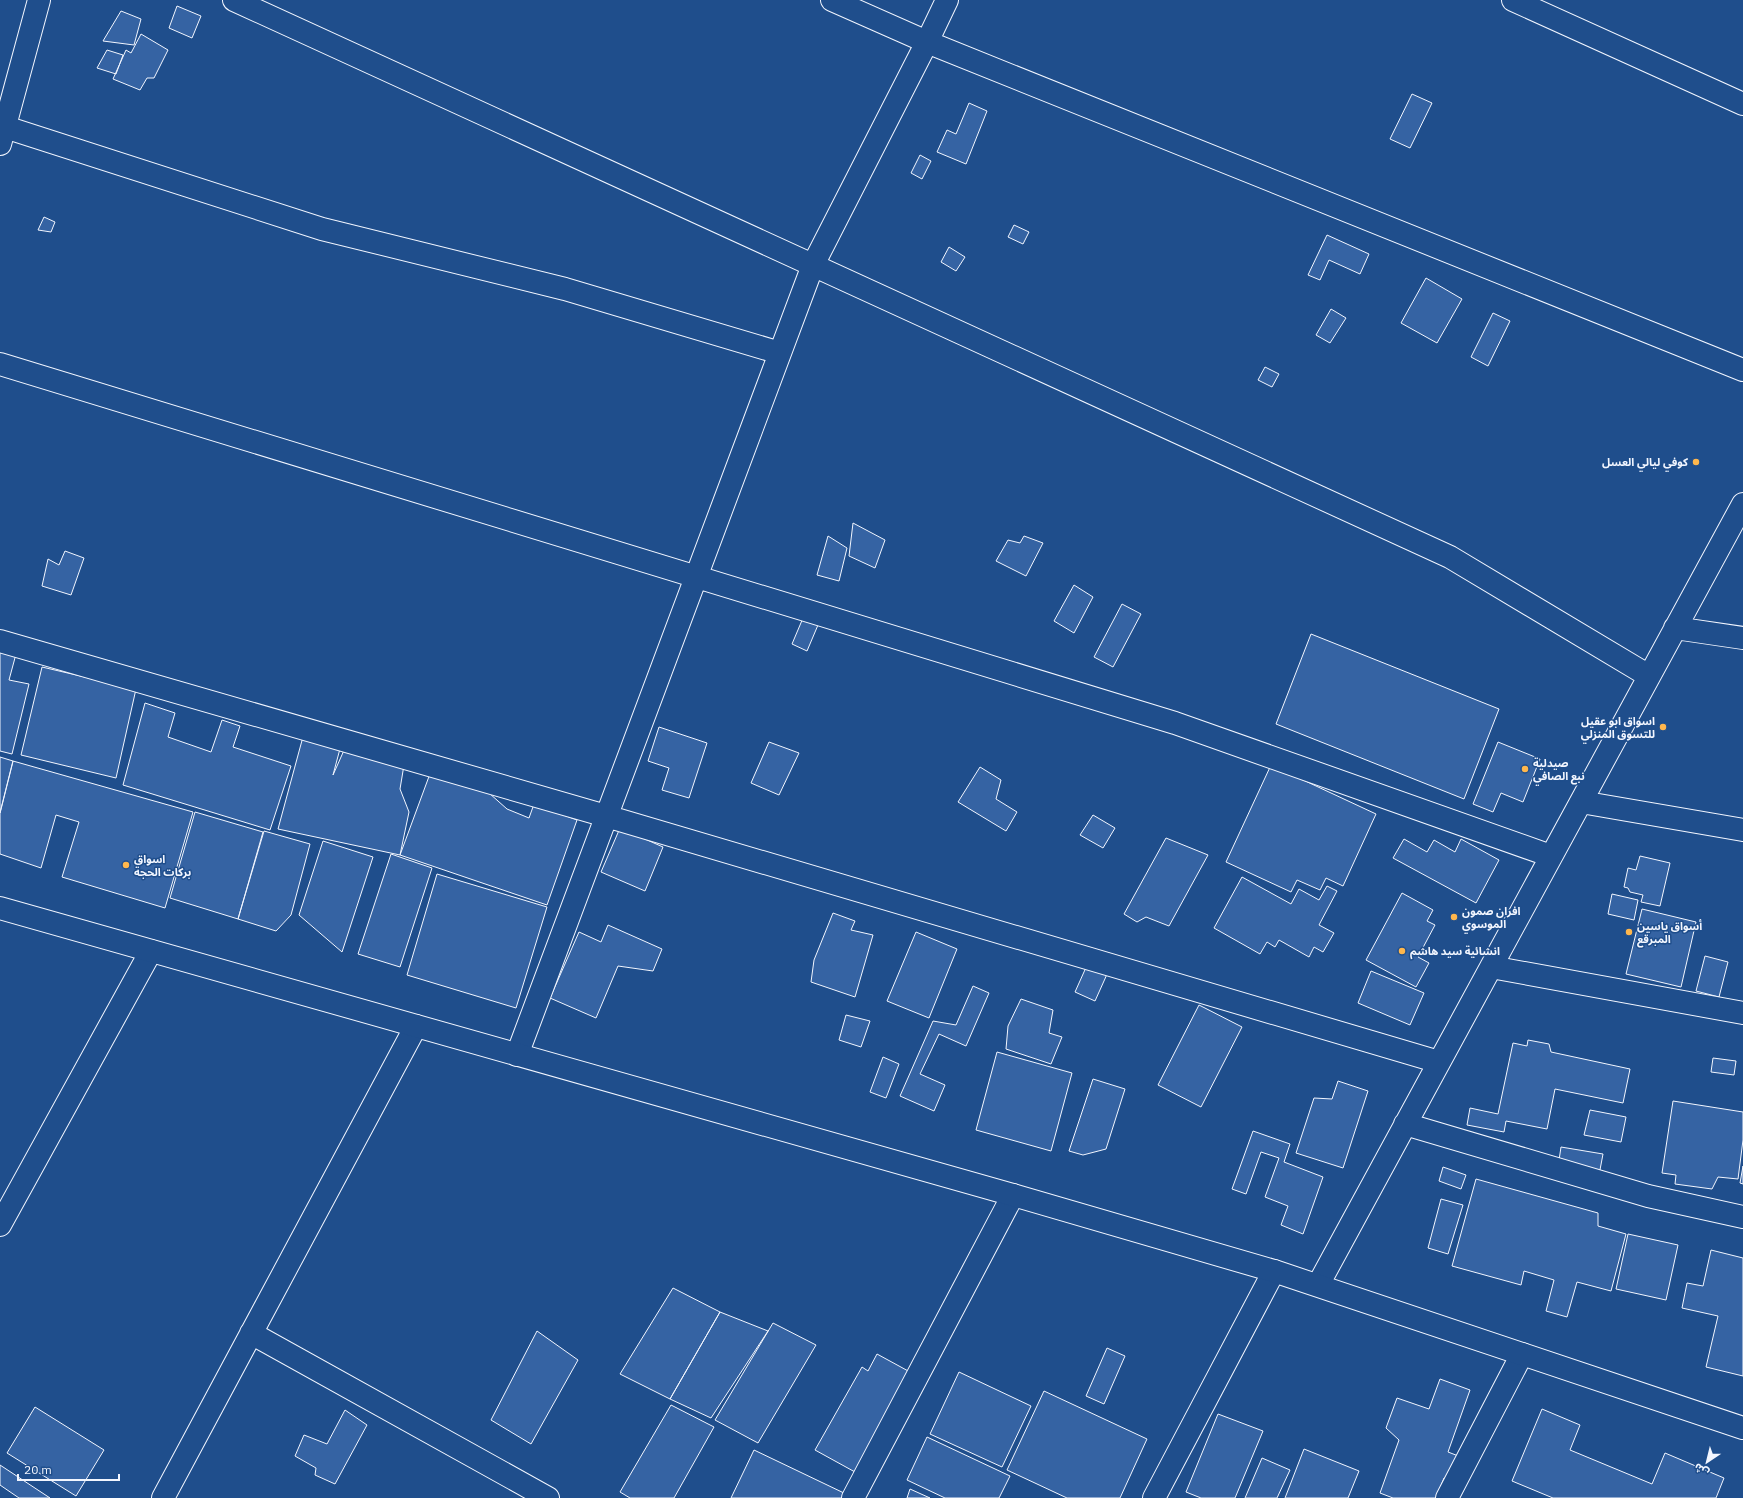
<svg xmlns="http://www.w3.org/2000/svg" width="1743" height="1498" font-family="'IBM Plex Sans','Noto Sans Arabic',sans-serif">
  <rect width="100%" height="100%" fill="#1f4e8c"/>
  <!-- building -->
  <path fill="#3563a3" stroke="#f2f6ff" d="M 177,6 L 201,16 L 192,38 L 169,28 Z
    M 121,11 L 141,19 L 134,45 L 103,41 Z
    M 141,34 L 168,50 L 154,78 L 147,78 L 140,90 L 113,79 L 126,50 L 131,53 Z
    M 107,50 L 123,55 L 116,74 L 97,68 Z
    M 1412,94 L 1432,103 L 1410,148 L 1390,139 Z
    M 969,103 L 987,111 L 966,164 L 937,152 L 947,130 L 956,134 Z
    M 920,155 L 931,161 L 922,179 L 911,173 Z
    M 44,217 L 55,222 L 51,232 L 38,230 Z
    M 1014,225 L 1029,232 L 1023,244 L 1008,237 Z
    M 1327,235 L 1369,254 L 1360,274 L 1329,260 L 1320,280 L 1308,275 Z
    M 949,247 L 965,257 L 956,271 L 941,262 Z
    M 1426,278 L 1462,299 L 1437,343 L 1401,323 Z
    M 1331,309 L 1346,318 L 1330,343 L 1316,335 Z
    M 1493,313 L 1510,321 L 1488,366 L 1471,357 Z
    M 1265,367 L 1279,374 L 1272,387 L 1258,380 Z
    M 853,523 L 885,540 L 875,568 L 849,556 Z
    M 828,536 L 847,548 L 839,581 L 817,575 Z
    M 1024,536 L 1043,543 L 1026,576 L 996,561 L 1008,540 L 1020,543 Z
    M 65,551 L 84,558 L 71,595 L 42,586 L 48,559 L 59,565 Z
    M 1074,585 L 1093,597 L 1074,633 L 1054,621 Z
    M 1122,604 L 1141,614 L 1113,667 L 1094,657 Z
    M 803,618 L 818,625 L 807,651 L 792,644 Z
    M 1311,634 L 1499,709 L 1464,799 L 1276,724 Z
    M 0,649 L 16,654 L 9,680 L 29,684 L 12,754 L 0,751 Z
    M 42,667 L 136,689 L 116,778 L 21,755 Z
    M 145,703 L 175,713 L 168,737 L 211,752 L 222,720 L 240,726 L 233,747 L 291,766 L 270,830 L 123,785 Z
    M 659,727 L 707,743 L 689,798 L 662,790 L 669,768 L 648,761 Z
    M 304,733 L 341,745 L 333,775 L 345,748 L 405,759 L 400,789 L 409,812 L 400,855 L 278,829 Z
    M 769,742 L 799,753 L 779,795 L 751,783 Z
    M 1498,742 L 1540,759 L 1523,802 L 1501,793 L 1493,812 L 1473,804 Z
    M 0,757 L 13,761 L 0,813 Z
    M 13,761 L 193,812 L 165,908 L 62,877 L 79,822 L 56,815 L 41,868 L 0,854 L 0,813 Z
    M 1271,765 L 1376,814 L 1343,886 L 1326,878 L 1320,890 L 1297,880 L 1291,892 L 1226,862 Z
    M 980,767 L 1001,780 L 996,799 L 1017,812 L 1006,831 L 958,802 Z
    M 431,771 L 489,793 L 507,809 L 529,818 L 534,804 L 577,820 L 547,905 L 400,855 Z
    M 195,812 L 263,832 L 238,919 L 170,898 Z
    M 1093,815 L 1115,828 L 1103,848 L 1080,835 Z
    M 620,828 L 663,847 L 645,891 L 601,872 Z
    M 264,831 L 310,844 L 291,915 L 276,931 L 238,919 Z
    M 1166,838 L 1208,855 L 1169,926 L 1146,917 L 1137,922 L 1124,914 Z
    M 1404,839 L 1427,852 L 1434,840 L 1455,852 L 1461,839 L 1499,860 L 1476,903 L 1393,858 Z
    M 323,841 L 373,857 L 342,952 L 299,915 Z
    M 391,854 L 432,868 L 400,967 L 358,954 Z
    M 1640,856 L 1670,863 L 1660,906 L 1641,902 L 1643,895 L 1630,892 L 1628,888 L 1624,887 L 1628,868 L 1636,870 Z
    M 437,874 L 547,907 L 516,1008 L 407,975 Z
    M 1242,877 L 1291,904 L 1299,889 L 1319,900 L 1327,886 L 1337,891 L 1319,925 L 1334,933 L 1323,952 L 1314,947 L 1309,957 L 1279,940 L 1275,947 L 1267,942 L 1260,954 L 1214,928 Z
    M 1402,893 L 1433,910 L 1427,921 L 1435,925 L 1418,957 L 1429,963 L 1416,987 L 1366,960 Z
    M 1612,894 L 1638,900 L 1634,920 L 1608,914 Z
    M 1642,909 L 1696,922 L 1681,987 L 1626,974 Z
    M 833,913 L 855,921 L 851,930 L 873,935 L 855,997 L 811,982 L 814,960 Z
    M 608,925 L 662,949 L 653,971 L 618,966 L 596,1018 L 550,998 L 579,932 L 601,942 Z
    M 916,932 L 957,949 L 929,1018 L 887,1001 Z
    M 1705,956 L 1728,962 L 1719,997 L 1696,991 Z
    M 1088,963 L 1108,972 L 1095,1001 L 1075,992 Z
    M 1371,971 L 1424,993 L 1410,1025 L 1358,1003 Z
    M 973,986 L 989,993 L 966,1046 L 939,1034 L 920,1074 L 945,1085 L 934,1111 L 900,1096 L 933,1021 L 956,1025 Z
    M 1021,999 L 1053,1010 L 1049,1033 L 1062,1037 L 1051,1064 L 1006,1049 L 1008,1026 Z
    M 1199,1005 L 1242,1027 L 1201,1107 L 1158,1085 Z
    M 846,1015 L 870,1021 L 861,1047 L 839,1040 Z
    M 1528,1040 L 1549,1044 L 1551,1052 L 1630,1069 L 1623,1103 L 1555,1089 L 1547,1129 L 1506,1121 L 1504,1132 L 1467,1125 L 1470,1108 L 1498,1114 L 1513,1043 L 1527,1046 Z
    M 997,1052 L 1072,1073 L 1051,1151 L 976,1130 Z
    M 883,1057 L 899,1064 L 886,1098 L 870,1092 Z
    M 1713,1058 L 1736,1061 L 1734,1075 L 1711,1072 Z
    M 1093,1079 L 1125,1089 L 1106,1149 L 1083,1155 L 1069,1151 Z
    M 1338,1081 L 1368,1091 L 1343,1168 L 1296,1153 L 1314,1098 L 1332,1099 Z
    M 1673,1101 L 1743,1112 L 1743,1140 L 1738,1179 L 1718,1177 L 1712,1189 L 1675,1184 L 1676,1175 L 1662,1173 Z
    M 1590,1110 L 1626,1117 L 1621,1142 L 1584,1135 Z
    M 1253,1131 L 1290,1144 L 1284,1162 L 1323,1177 L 1303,1234 L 1281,1225 L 1288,1206 L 1265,1197 L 1279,1158 L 1261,1152 L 1246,1194 L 1232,1189 Z
    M 1561,1147 L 1603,1154 L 1599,1175 L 1558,1167 Z
    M 1743,1166 L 1743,1184 L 1740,1183 Z
    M 1443,1167 L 1466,1175 L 1461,1189 L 1439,1181 Z
    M 1476,1179 L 1598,1213 L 1598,1226 L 1626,1234 L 1611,1291 L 1577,1282 L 1567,1317 L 1546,1311 L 1554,1280 L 1524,1271 L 1521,1285 L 1452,1266 Z
    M 1441,1199 L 1463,1205 L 1448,1254 L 1428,1248 Z
    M 1628,1234 L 1678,1245 L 1666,1300 L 1616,1289 Z
    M 1711,1250 L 1743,1258 L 1743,1376 L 1706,1367 L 1718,1316 L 1682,1308 L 1687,1283 L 1703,1286 Z
    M 673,1288 L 720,1312 L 670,1399 L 620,1374 Z
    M 720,1312 L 768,1331 L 711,1418 L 670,1399 Z
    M 773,1323 L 816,1345 L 758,1443 L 715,1420 Z
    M 537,1331 L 578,1360 L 531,1444 L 491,1420 Z
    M 1107,1348 L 1125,1356 L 1104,1404 L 1086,1396 Z
    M 877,1354 L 910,1372 L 855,1472 L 815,1450 L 862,1367 L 868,1371 Z
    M 959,1372 L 1031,1406 L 1002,1467 L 930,1434 Z
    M 1440,1379 L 1470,1390 L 1448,1452 L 1461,1457 L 1452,1481 L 1444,1478 L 1436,1498 L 1393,1498 L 1380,1493 L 1399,1440 L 1386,1428 L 1397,1398 L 1429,1409 Z
    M 1044,1391 L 1147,1439 L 1120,1498 L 1067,1498 L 1007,1470 Z
    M 671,1405 L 714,1427 L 674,1498 L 630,1498 L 620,1492 Z
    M 35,1407 L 104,1450 L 76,1496 L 7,1453 Z
    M 1542,1409 L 1580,1425 L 1570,1450 L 1652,1484 L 1665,1453 L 1724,1478 L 1716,1498 L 1553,1498 L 1512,1481 Z
    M 345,1410 L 367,1425 L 335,1484 L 315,1475 L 316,1468 L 295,1456 L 304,1435 L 327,1444 Z
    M 1218,1414 L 1263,1431 L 1235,1498 L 1201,1498 L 1186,1492 Z
    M 927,1437 L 1010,1476 L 999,1498 L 945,1498 L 907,1480 Z
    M 1304,1449 L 1359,1471 L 1348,1498 L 1285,1498 Z
    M 754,1450 L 846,1494 L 844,1498 L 731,1498 Z
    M 1262,1458 L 1290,1470 L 1277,1498 L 1245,1498 Z
    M 0,1465 L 50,1498 L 19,1498 L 0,1485 Z
    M 910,1489 L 930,1498 L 907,1498 Z"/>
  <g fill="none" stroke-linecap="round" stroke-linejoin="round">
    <!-- street casing -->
    <g stroke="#f2f6ff" stroke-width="24">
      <path id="street" d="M 234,0 L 1450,557 L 1649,676
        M 832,0 L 927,42 L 1743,370
        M 1513,0 L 1743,104
        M 5,127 L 322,229 L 565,289 L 780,353
        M 0,144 L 39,0
        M 0,364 L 1175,723 L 1551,856
        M 1675,628 L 1743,638
        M 0,641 L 606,816 L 1439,1062
        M 1581,802 L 1743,830
        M 1491,967 L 1743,1013
        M 517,1055 L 813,265 L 927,42 L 947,0
        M 1405,1124 L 1648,1196 L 1743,1217
        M 0,1225 L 151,951
        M 1318,1285 L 1743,504
        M 251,1333 L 548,1498
        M 163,1498 L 416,1026
        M 853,1498 L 1013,1195
        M 1154,1498 L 1274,1271
        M 1447,1498 L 1522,1354"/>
    </g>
    <!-- secondary casing -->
    <g stroke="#f2f6ff" stroke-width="24">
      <path id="secondary" d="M 0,908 L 1013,1195 L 1274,1271 L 1743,1428"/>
    </g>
    <!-- street -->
    <use href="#street" stroke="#1f4e8c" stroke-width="22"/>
    <!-- secondary -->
    <use href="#secondary" stroke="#1f4e8c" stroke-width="22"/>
  </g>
  <!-- markers -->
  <g fill="#ffb74d" stroke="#1f4e8c" stroke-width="1.5">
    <circle cx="1696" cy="462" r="4"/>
    <circle cx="1663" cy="727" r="4"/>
    <circle cx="1525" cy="769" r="4"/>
    <circle cx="126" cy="865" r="4"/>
    <circle cx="1454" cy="917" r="4"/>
    <circle cx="1629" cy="932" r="4"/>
    <circle cx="1402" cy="951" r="4"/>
  </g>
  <g text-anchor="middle" stroke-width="3" stroke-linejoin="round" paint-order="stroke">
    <!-- poi labels -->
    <g font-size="11" font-weight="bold" fill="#f2f6ff" stroke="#1f4e8c" text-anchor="start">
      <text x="1688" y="466" text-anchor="end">كوفي ليالي العسل</text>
      <text x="1655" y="725" text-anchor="end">اسواق ابو عقيل<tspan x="1655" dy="13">للتسوق المنزلي</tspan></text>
      <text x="1533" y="767">صيدلية<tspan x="1533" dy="13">نبع الصافي</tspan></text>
      <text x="134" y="863">اسواق<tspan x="134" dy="13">بركات الحجة</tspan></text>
      <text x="1462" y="915">افران صمون<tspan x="1462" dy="13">الموسوي</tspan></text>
      <text x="1637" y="930">أسواق ياسين<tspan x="1637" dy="13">المبرقع</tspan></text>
      <text x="1410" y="955">انشائية سيد هاشم</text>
    </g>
  </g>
  <!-- north arrow -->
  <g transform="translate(1707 1462) rotate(215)" stroke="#1f4e8c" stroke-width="3" paint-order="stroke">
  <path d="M0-3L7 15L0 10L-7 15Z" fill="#f2f6ff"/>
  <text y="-6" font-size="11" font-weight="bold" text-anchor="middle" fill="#f2f6ff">ش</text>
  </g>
  <!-- scale -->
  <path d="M18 1474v6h101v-6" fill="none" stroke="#f2f6ff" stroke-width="2"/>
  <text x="24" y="1474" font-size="12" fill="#f2f6ff" stroke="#1f4e8c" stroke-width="3" paint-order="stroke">20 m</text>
</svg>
